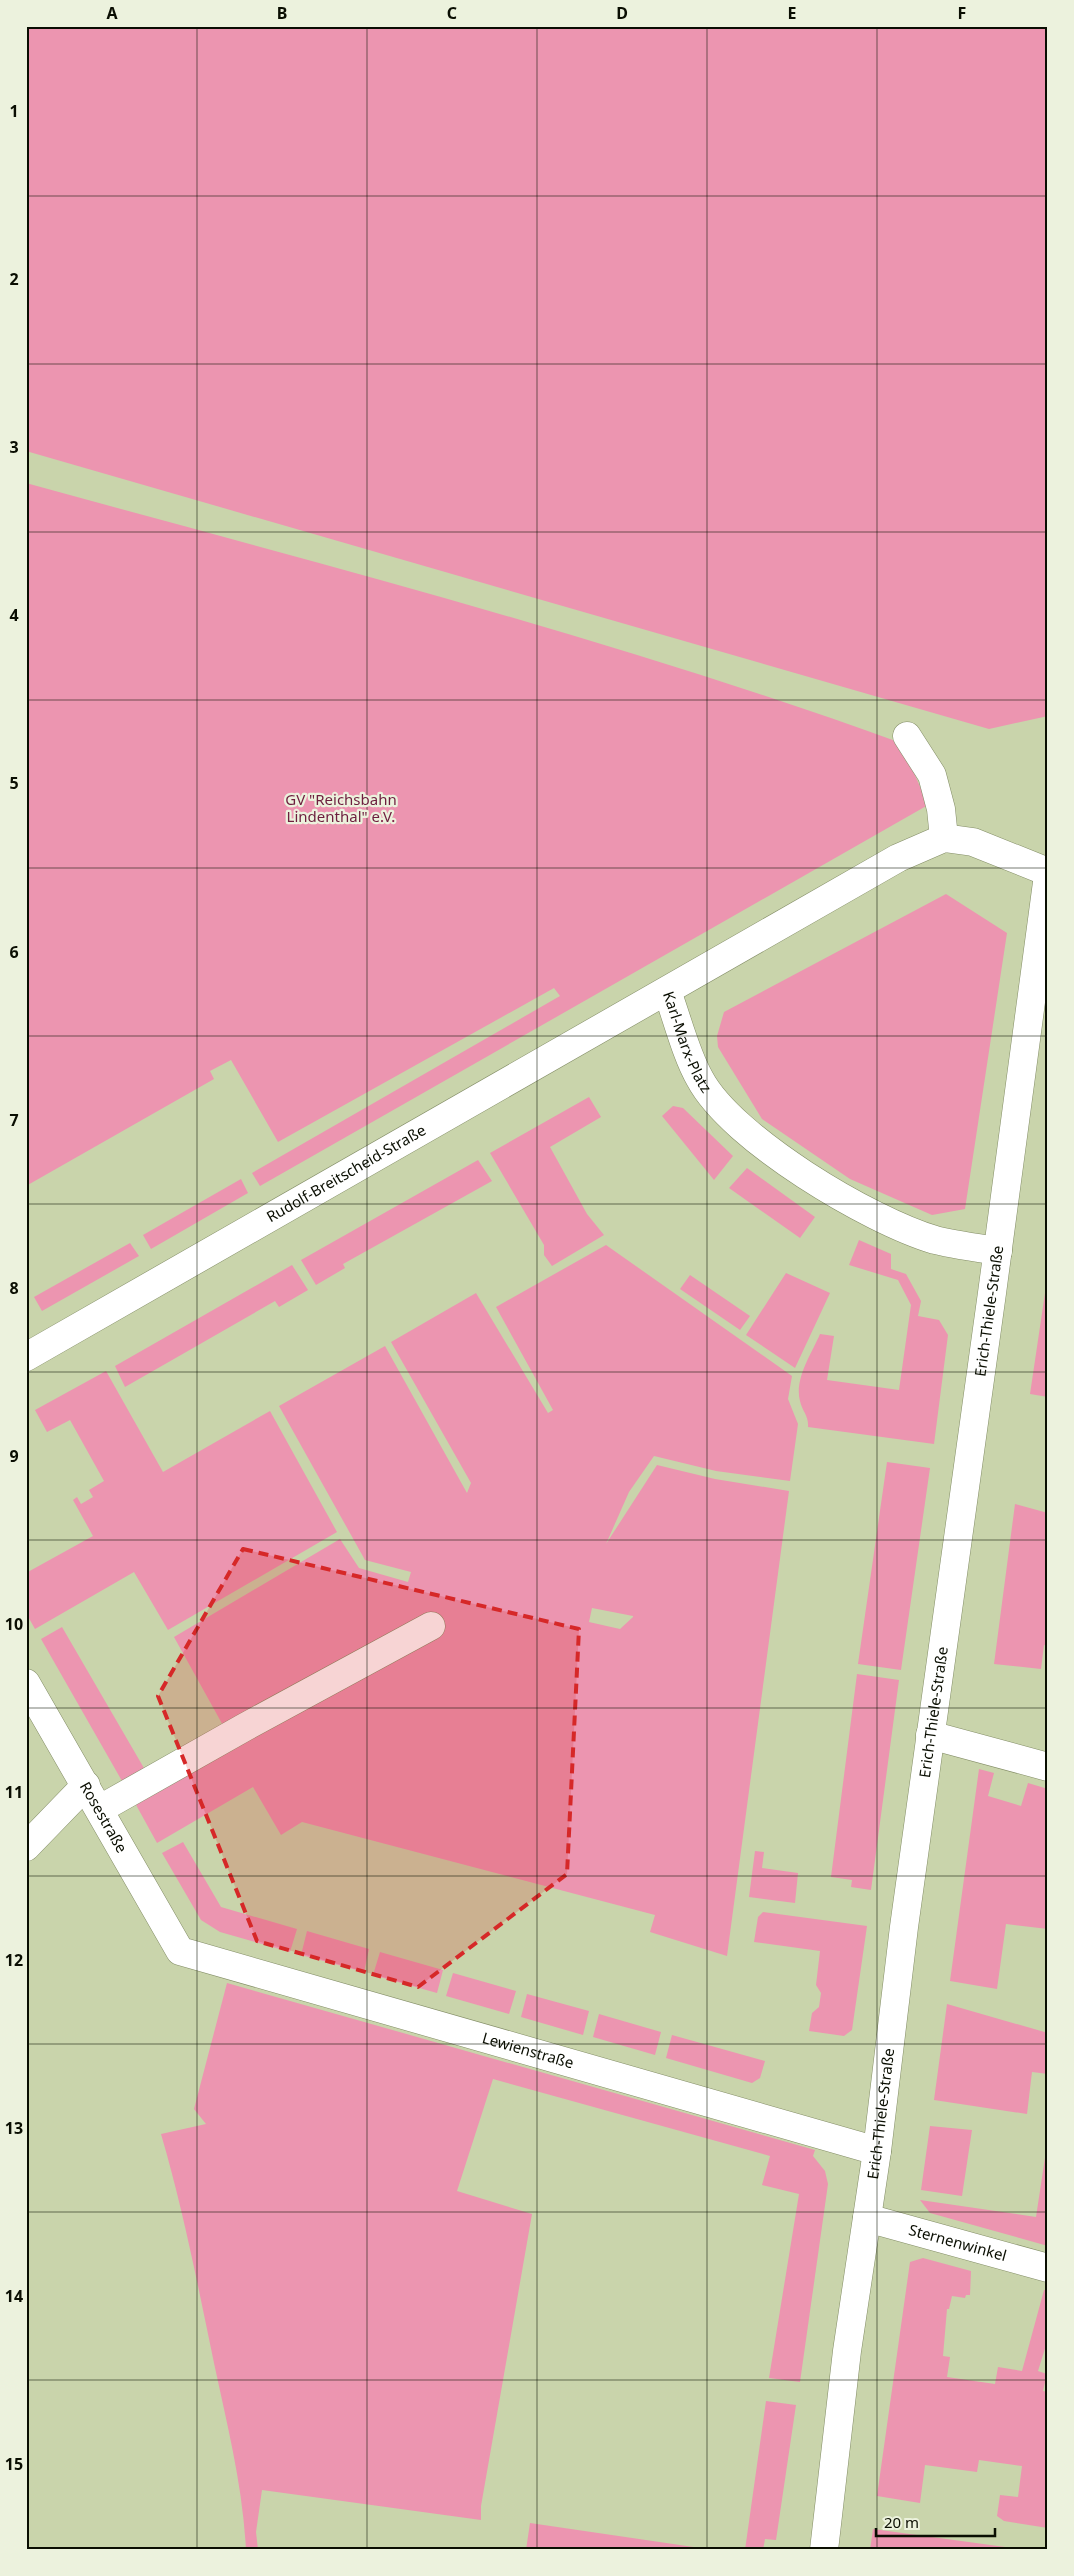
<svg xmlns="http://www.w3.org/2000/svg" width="1074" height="2576" font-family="'Noto Sans',sans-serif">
  <rect width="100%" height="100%" fill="#c9d4ab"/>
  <!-- green -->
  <path fill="#ec95b0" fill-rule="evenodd" d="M 26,26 L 1048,26 L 1048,716 L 989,729 L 26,451 Z
    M 26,483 C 320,564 615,639 901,743 L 928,805 L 260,1186 L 252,1173 L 560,996 L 554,988 L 278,1142 L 231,1060 L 210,1071 L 214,1079 L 26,1186 Z
    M 946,894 L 1007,933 L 965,1209 L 932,1215 L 850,1179 L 762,1119 L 718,1047 L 717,1036 L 724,1012 Z
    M 589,1097 L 601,1117 L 550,1147 L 587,1214 L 604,1235 L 552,1266 L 544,1255 L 544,1245 L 490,1153 Z
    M 673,1106 L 683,1108 L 733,1156 L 714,1180 L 662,1116 Z
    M 478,1160 L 492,1181 L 343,1264 L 345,1268 L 316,1285 L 301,1260 Z
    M 747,1168 L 815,1217 L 800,1238 L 729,1188 Z
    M 241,1179 L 248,1193 L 151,1249 L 143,1235 Z
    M 859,1240 L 891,1254 L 891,1269 L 906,1274 L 921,1301 L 918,1316 L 939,1320 L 948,1335 L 934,1444 L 808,1427 C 809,1416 802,1411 800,1401 C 794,1379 812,1353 820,1334 L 834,1336 L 827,1380 L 899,1390 L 911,1305 L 898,1280 L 849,1265 Z
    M 130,1243 L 139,1256 L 42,1311 L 34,1297 Z
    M 606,1245 L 792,1376 L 788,1399 L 798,1424 L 790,1481 L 716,1471 L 654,1456 L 629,1492 L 606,1544 L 657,1465 L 715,1479 L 789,1491 L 727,1956 L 650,1932 L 655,1915 L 302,1822 L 281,1835 L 253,1787 L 157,1843 L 135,1803 L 371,1672 L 424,1615 L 361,1649 L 225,1729 L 174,1637 L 340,1539 L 359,1568 L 408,1582 L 411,1572 L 365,1560 L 279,1406 L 385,1346 L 467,1493 L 471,1483 L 391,1342 L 476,1293 L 548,1413 L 553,1410 L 496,1307 ZM 592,1608 L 633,1616 L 633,1617 L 620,1629 L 589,1622 Z
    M 292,1265 L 308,1290 L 279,1307 L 275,1301 L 125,1387 L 115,1366 Z
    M 786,1273 L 830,1293 L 795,1368 L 746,1335 Z
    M 690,1275 L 750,1316 L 740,1330 L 680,1289 Z
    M 1045,1293 L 1048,1294 L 1048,1397 L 1030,1394 Z
    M 106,1371 L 163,1472 L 270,1411 L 337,1532 L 168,1630 L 134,1572 L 35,1629 L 26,1613 L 26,1573 L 93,1536 L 73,1500 L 77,1497 L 81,1504 L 93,1497 L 89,1490 L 104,1481 L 70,1420 L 47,1432 L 35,1410 Z
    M 887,1462 L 930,1468 L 901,1670 L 858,1664 Z
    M 1015,1504 L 1048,1513 L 1048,1646 L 1044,1645 L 1041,1669 L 994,1664 Z
    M 62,1627 L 148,1775 L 126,1788 L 41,1639 Z
    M 857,1674 L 899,1680 L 871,1890 L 851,1887 L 852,1880 L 831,1877 Z
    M 979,1769 L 994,1773 L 988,1796 L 1021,1806 L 1028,1783 L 1048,1789 L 1048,1929 L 1006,1924 L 997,1989 L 950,1981 Z
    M 183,1842 L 221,1907 L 297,1929 L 290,1952 L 220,1932 L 201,1920 L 162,1853 Z
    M 755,1851 L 764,1852 L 762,1868 L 798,1873 L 795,1903 L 749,1897 Z
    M 763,1912 L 867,1926 L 852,2030 L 844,2036 L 809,2031 L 812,2013 L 819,2007 L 821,1993 L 816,1985 L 820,1951 L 754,1942 L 758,1917 Z
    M 307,1931 L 369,1949 L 364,1972 L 301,1955 Z
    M 380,1952 L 443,1970 L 437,1993 L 373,1975 Z
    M 453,1973 L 516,1991 L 509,2014 L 446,1996 Z
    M 227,1983 L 815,2150 L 813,2156 L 825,2171 L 828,2184 L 800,2382 L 769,2378 L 799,2194 L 762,2185 L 770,2156 L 493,2079 L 457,2191 L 532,2214 L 481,2506 L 481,2520 L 262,2490 L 256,2532 L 258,2550 L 246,2550 C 243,2487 227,2424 214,2363 C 198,2286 183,2209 161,2134 L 206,2124 L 194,2109 Z
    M 527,1994 L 589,2011 L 583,2035 L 521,2017 Z
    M 947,2004 L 1048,2033 L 1048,2074 L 1032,2072 L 1027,2114 L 934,2100 Z
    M 599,2014 L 661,2032 L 655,2055 L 593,2037 Z
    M 672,2035 L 765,2061 L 760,2078 L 752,2083 L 666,2058 Z
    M 930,2126 L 972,2130 L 962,2196 L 921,2190 Z
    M 1046,2151 L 1048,2246 L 930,2213 L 920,2200 L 1036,2217 Z
    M 923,2258 L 971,2271 L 970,2295 L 966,2295 L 965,2298 L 952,2296 L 949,2309 L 947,2309 L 943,2356 L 950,2357 L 947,2377 L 995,2384 L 998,2367 L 1022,2371 L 1044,2290 L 1048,2290 L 1048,2339 L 1038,2371 L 1047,2374 L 1043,2391 L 1048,2392 L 1048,2528 L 1004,2521 L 997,2516 L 1000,2495 L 1018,2497 L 1022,2466 L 979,2460 L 977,2472 L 925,2465 L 920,2503 L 877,2496 L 910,2262 Z
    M 766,2401 L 796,2405 L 776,2540 L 765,2539 L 763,2550 L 745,2550 Z
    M 530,2523 L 714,2550 L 526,2550 Z
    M 873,2529 L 1020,2549 L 1019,2550 L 870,2550 Z"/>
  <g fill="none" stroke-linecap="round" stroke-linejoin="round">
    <!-- minor casing -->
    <g stroke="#838d66" stroke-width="29">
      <g id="minor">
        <path d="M 907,736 L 932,775 L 941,809 L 944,838"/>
        <path id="s1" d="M 667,991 C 677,1018 686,1055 700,1079 C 732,1139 870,1221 935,1240 C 956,1245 977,1248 998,1251"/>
        <path id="s2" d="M 26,1357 L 898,858 L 944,838 L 973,842 L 1048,872"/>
        <path id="s3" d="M 26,1683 L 180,1951 L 877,2151"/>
        <path d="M 930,1735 L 1048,1767"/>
        <path d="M 100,1809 L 245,1727 L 431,1626"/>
        <path d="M 26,1847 L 86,1785"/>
        <path id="s4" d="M 867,2218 L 1048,2268"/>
        <path id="s5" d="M 824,2550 L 847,2351 L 877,2151 L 904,1927 L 992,1293 L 1048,875"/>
      </g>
    </g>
    <!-- minor -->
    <use href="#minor" stroke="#fff" stroke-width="28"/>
  </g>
  <!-- marked area -->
  <path fill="#d62828" fill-opacity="0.2" stroke="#d62828" stroke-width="4" stroke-dasharray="10 6" stroke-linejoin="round" d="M 243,1549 L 579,1629 L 567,1874 L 418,1987 L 257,1941 L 158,1696 Z"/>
  <!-- grid -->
  <path fill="none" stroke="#0a0e02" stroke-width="1" stroke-opacity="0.55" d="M 197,26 L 197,2550M 367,26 L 367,2550M 537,26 L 537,2550M 707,26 L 707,2550M 877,26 L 877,2550M 26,196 L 1048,196M 26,364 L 1048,364M 26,532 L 1048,532M 26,700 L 1048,700M 26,868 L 1048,868M 26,1036 L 1048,1036M 26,1204 L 1048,1204M 26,1372 L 1048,1372M 26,1540 L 1048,1540M 26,1708 L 1048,1708M 26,1876 L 1048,1876M 26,2044 L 1048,2044M 26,2212 L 1048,2212M 26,2380 L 1048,2380"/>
  <g text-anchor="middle" stroke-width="4.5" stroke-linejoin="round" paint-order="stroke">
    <!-- park labels -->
    <g font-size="15" fill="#6d1e3e" stroke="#ecf2dd">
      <text x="341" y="805">GV "Reichsbahn<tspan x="341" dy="17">Lindenthal" e.V.</tspan></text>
    </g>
    <!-- street labels -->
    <g font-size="15" fill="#0a0e02" stroke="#ecf2dd">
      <text dy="5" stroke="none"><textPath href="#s1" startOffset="55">Karl-Marx-Platz</textPath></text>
      <text dy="5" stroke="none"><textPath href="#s2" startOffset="369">Rudolf-Breitscheid-Straße</textPath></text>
      <text dy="5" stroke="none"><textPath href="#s5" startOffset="1250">Erich-Thiele-Straße</textPath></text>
      <text dy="5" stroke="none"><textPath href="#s5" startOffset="845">Erich-Thiele-Straße</textPath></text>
      <text dy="5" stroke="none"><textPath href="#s3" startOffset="155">Rosestraße</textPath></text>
      <text dy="5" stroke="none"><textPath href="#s3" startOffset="671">Lewienstraße</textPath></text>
      <text dy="5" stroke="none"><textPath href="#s5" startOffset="440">Erich-Thiele-Straße</textPath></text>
      <text dy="5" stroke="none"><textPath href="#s4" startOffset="94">Sternenwinkel</textPath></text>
    </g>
  </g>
  <!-- border -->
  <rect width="1074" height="2576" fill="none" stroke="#ecf2dd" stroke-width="55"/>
  <!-- scale -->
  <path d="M876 2528v8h119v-8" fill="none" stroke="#0a0e02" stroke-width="2.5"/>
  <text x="884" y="2528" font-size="15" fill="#0a0e02" stroke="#ecf2dd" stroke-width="4" paint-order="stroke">20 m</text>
  <rect x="28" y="28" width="1018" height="2520" fill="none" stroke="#0a0e02" stroke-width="2"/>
  <g font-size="16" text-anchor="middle" font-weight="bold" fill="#0a0e02">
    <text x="112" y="19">A</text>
    <text x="282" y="19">B</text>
    <text x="452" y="19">C</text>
    <text x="622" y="19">D</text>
    <text x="792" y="19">E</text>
    <text x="962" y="19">F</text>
    <text x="14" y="117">1</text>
    <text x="14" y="285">2</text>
    <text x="14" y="453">3</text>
    <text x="14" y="621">4</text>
    <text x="14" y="789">5</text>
    <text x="14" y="958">6</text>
    <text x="14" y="1126">7</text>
    <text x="14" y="1294">8</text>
    <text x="14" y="1462">9</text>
    <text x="14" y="1630">10</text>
    <text x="14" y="1798">11</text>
    <text x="14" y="1966">12</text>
    <text x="14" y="2134">13</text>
    <text x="14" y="2302">14</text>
    <text x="14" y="2470">15</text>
  </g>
</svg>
